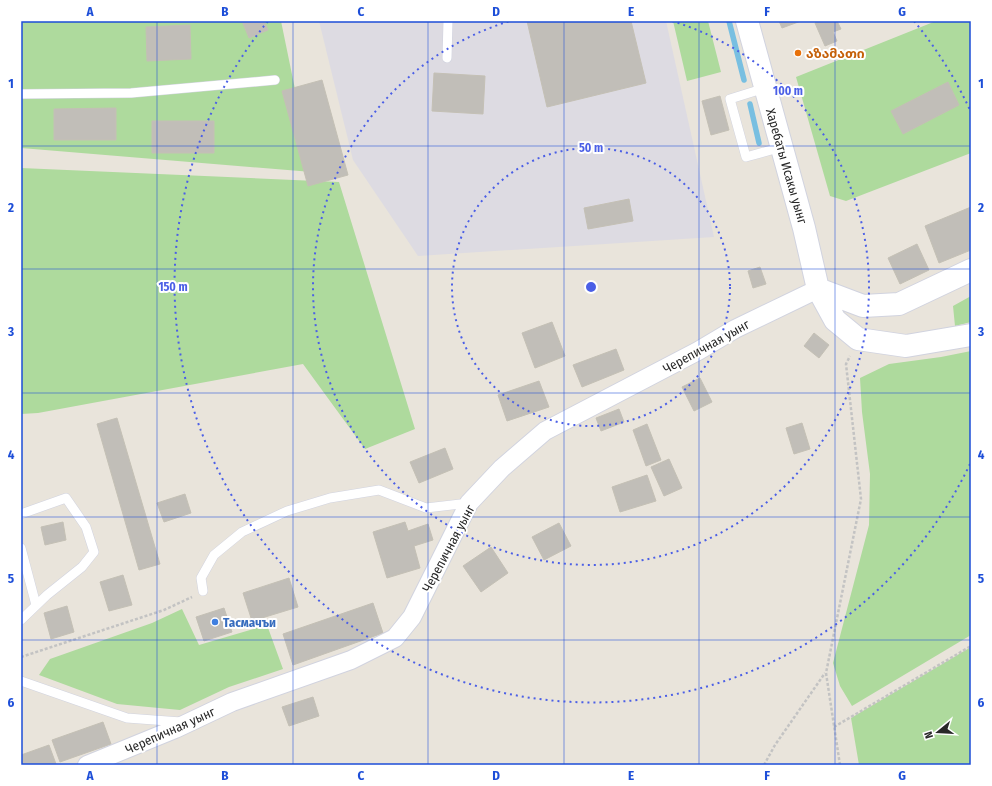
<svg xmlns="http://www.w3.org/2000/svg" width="992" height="786" font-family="'Fira Sans Condensed','Noto Sans Georgian',sans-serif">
  <rect width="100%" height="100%" fill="#e9e4db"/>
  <!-- industrial -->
  <path fill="#dddbe2" d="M 319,21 L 666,21 L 714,237 L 418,256 L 353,160 Z"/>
  <!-- green -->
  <path fill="#aeda9d" d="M 21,21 L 281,21 L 312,172 L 21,148 Z
    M 673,21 L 708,21 L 721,72 L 687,81 Z
    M 936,21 L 971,21 L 971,153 L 846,201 L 830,196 L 796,77 Z
    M 21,168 L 339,182 L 415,429 L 365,449 L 303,364 L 38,413 L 21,414 Z
    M 971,296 L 971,322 L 955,326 L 953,306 Z
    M 971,351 L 971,635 L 852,706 L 840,686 L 833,663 L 869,525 L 870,474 L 862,412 L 860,378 L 889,364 L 941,357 Z
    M 182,609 L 199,645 L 267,625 L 283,669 L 229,687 L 180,710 L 117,704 L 39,675 L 50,659 L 152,623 Z
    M 971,647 L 971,765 L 859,765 L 851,718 Z"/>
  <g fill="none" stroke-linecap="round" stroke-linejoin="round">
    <!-- stream -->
    <path stroke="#78bfe1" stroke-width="5.5" d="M 729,21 L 744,80
      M 750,104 L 759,143"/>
  </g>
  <!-- building -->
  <path fill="#c1beb8" stroke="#c4c0b5" d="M 242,21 L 264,21 L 268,30 L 249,38 Z
    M 527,21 L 631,21 L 646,83 L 547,107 Z
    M 779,21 L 801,21 L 782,28 Z
    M 820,21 L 837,21 L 841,29 L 833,32 L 837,41 L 825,46 L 815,23 Z
    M 190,25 L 191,59 L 147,61 L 146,27 Z
    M 434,73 L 485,76 L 483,114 L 432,111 Z
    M 322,80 L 348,175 L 308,186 L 282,91 Z
    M 948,82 L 959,105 L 903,134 L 891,111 Z
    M 720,96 L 729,130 L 711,135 L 702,101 Z
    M 116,108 L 116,140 L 54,140 L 54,109 Z
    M 152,121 L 214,121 L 214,153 L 152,153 Z
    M 629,199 L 633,221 L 588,229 L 584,208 Z
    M 971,207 L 971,250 L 939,263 L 925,226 Z
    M 917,244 L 929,270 L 900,284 L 888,258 Z
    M 760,267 L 766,284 L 753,288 L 748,271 Z
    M 552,322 L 565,356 L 535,368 L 522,333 Z
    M 814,333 L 829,345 L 819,358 L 804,346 Z
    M 616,349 L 624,370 L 582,387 L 573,365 Z
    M 700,378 L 712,402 L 694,411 L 682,387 Z
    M 539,381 L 549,407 L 507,421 L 498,395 Z
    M 619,409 L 624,422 L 601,431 L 596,418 Z
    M 117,418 L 160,564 L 139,570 L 97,424 Z
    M 802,423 L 810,449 L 794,454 L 786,428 Z
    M 647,424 L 661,460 L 646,466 L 633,430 Z
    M 445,448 L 453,469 L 419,483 L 410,462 Z
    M 669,459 L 682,488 L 664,496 L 651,467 Z
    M 647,475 L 656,501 L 620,512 L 612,487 Z
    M 185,494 L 191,513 L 164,522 L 157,503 Z
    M 63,522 L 66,540 L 45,545 L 41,527 Z
    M 405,522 L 408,531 L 428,524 L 433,540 L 414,546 L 420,568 L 387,578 L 373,532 Z
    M 559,523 L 571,546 L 544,560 L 532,537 Z
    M 491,547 L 508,573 L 481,592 L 463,566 Z
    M 123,575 L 132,605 L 109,611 L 100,582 Z
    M 289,578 L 298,607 L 252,621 L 243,593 Z
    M 373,603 L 383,633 L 293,665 L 283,634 Z
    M 67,606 L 74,632 L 51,639 L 44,613 Z
    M 224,608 L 232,632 L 204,641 L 196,617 Z
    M 313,697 L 319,716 L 289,726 L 282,707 Z
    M 103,722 L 111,744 L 60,762 L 52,740 Z
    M 49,745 L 56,764 L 21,765 L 21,755 Z"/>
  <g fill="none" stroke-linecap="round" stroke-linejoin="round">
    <!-- lane casing -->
    <g stroke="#d1d3df" stroke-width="10">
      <path id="lane" d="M 447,58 L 448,21
        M 765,88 L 730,99 L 746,157 L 782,147
        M 21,94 L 131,93 L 275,80
        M 21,514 L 66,498 L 86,527 L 94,552 L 82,567 L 47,595 L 21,620
        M 21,548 L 36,605
        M 203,591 L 201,578 L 214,555 L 242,532 L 287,511 L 330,498 L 379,490 L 426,508 L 469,503
        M 21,681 L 127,718 L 181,722"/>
    </g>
    <!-- street casing -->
    <g stroke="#d1d3df" stroke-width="20">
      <path id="street" d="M 87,765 L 175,729 L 232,702 L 351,660 L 395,638 L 412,617 L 469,503 L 502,468 L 545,431 L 698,351 L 735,329 L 818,289"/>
    </g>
    <!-- secondary casing -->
    <g stroke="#d1d3df" stroke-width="24">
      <path id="secondary" d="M 747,21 L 804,228 L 818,289 L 835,320 L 858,339 L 906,346 L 971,335
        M 818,289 L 863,306 L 899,304 L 971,270"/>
    </g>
    <!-- path -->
    <path stroke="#c3c3c3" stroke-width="2.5" stroke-dasharray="3 2" stroke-linecap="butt" d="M 21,657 L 164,610 L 192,597
      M 834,727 L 971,646
      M 764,765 L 775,745 L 825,673
      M 840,765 L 826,673 L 861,499 L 846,364 L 850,356"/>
    <!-- lane -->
    <use href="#lane" stroke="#fff" stroke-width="9"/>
    <!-- street -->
    <use href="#street" stroke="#fff" stroke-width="18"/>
    <!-- secondary -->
    <use href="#secondary" stroke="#fff" stroke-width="22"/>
  </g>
  <!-- grid -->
  <path fill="none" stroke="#1d4ed8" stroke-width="1" stroke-opacity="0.55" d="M 157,21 L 157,765M 293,21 L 293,765M 428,21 L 428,765M 564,21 L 564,765M 699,21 L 699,765M 835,21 L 835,765M 21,146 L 971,146M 21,269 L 971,269M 21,393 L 971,393M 21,517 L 971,517M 21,640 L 971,640"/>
  <!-- distance rings -->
  <g fill="none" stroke="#4b5fe6" stroke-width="2" stroke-dasharray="2 4">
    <circle cx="591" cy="287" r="139"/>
    <path d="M672 21A278 278 0 1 1 510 21"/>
    <path d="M970 464A418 418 0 1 1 268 21M914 21A418 418 0 0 1 970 110"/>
  </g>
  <!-- markers -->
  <circle fill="#e8710a" stroke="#fff" stroke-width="1.5" cx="798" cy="53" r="4"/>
  <circle fill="#3f7fe0" stroke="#fff" stroke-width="1.5" cx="215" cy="622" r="4"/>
  <g text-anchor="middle" stroke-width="4" stroke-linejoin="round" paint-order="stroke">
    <!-- food labels -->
    <g font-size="13" font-weight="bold" fill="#c56008" stroke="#fff" text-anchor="start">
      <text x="806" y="58">აზამათი</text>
    </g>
    <!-- street labels -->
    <g font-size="13" fill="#282828" stroke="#fff">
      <text transform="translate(787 166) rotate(74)" y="5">Харебаты Исакы уынг</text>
      <text transform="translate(706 346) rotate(-29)" y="5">Черепичная уынг</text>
      <text transform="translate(448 548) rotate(-62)" y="5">Черепичная уынг</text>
      <text transform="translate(170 730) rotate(-24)" y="5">Черепичная уынг</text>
    </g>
    <!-- shop labels -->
    <g font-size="13" font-weight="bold" fill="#366cbe" stroke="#fff" text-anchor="start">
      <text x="223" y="627">Тасмачъи</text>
    </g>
  </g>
  <circle cx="591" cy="287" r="6" fill="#4b5fe6" stroke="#fff" stroke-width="2"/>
  <g font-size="12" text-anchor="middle" font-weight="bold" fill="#4b5fe6" stroke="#fff" stroke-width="4" stroke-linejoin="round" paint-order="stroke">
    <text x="788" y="95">100 m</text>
    <text x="591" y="152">50 m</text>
    <text x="173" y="291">150 m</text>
  </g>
  <!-- border -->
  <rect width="992" height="786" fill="none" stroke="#ffffff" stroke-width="44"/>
  <!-- north arrow -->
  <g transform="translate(938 732) rotate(252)" stroke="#ffffff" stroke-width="3" paint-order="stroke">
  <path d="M0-3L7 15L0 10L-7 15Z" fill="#282828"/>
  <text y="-6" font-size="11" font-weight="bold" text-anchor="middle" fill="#282828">N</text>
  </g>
  <rect x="22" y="22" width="948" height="742" fill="none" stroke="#1d4ed8" stroke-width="1.5"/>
  <g font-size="13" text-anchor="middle" font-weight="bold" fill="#1d4ed8">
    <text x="90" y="16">A</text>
    <text x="225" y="16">B</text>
    <text x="361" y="16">C</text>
    <text x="496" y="16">D</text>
    <text x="631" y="16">E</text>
    <text x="767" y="16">F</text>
    <text x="902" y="16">G</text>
    <text x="11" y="88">1</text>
    <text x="981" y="88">1</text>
    <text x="11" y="212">2</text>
    <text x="981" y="212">2</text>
    <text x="11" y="336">3</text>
    <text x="981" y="336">3</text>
    <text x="11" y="459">4</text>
    <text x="981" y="459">4</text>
    <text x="11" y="583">5</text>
    <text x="981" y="583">5</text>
    <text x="11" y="707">6</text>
    <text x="981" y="707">6</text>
    <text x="90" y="780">A</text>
    <text x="225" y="780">B</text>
    <text x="361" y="780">C</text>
    <text x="496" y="780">D</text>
    <text x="631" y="780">E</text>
    <text x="767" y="780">F</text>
    <text x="902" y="780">G</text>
  </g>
</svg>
